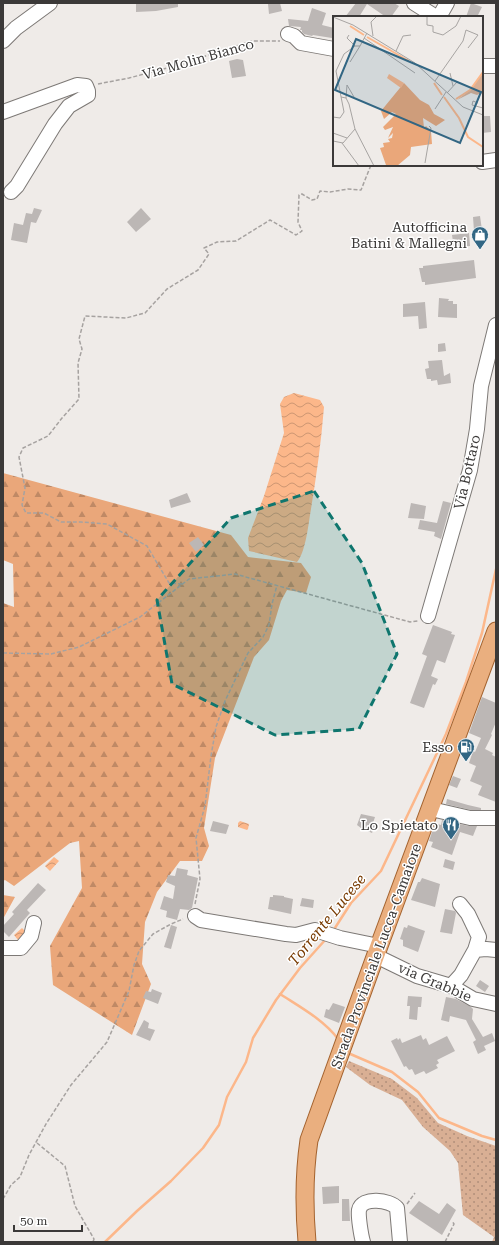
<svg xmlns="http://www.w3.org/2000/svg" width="499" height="1245" font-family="'Roboto Serif',serif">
  <defs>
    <pattern id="grass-dots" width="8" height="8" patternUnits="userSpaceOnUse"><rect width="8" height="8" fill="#d9af94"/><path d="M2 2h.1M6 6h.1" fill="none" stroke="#b18f7a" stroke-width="1.8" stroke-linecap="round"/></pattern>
    <pattern id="forest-firs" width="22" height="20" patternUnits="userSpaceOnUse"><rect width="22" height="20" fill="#eaa77a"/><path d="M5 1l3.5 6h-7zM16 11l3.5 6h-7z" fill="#bf8965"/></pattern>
    <pattern id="water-waves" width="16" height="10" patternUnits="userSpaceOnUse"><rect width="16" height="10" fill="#fcb78a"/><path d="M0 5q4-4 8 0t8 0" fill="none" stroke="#cd9672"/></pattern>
  </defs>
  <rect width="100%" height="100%" fill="#efebe8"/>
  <!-- grass -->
  <path fill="url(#grass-dots)" d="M 349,1061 L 392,1079 L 417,1098 L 438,1123 L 467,1136 L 496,1146 L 496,1242 L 492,1242 L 494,1237 L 463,1215 L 458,1163 L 450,1151 L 423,1127 L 402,1100 L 370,1085 L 346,1067 Z"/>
  <!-- forest -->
  <path fill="url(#forest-firs)" d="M 3,473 L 231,535 L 248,557 L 301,563 L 311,577 L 306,593 L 287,590 L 281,601 L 269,640 L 254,657 L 215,758 L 204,828 L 209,846 L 202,861 L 180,861 L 157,892 L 145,922 L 142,964 L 151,984 L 132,1035 L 53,985 L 50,946 L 82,888 L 79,841 L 70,843 L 14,886 L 5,880 L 3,881 L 3,603 L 14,607 L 13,564 L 3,560 Z
    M 3,895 L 15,897 L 3,919 Z"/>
  <!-- water -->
  <path fill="url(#water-waves)" d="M 294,393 L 320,400 L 324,407 C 321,444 316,479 310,515 C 308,528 305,553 297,562 L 249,551 L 248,538 L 264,496 L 284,433 L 280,404 L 284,397 Z
    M 240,821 L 249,824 L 248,829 L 247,830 L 238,827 L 238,823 Z
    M 54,857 L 59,861 L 50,871 L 45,866 Z
    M 22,928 L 26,932 L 18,940 L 14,935 Z"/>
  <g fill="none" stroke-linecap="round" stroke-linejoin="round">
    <!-- stream -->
    <path stroke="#fcb78a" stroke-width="2.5" d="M 333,931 L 351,903 L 381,871 L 446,734 L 466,682 L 482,633 L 496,569
      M 280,994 C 300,1007 324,1020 338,1039
      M 348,1053 L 392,1072 L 418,1092 L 439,1118 L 482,1136 L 496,1140
      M 105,1242 L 137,1211 L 171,1181 L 203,1148 L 219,1125 L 227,1097 L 246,1062 L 253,1038 L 276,1000 L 300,968 L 326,939"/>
  </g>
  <!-- building -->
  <path fill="#bcb7b5" d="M 136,3 L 178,3 L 178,7 L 156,11 L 136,12 Z
    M 274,3 L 280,3 L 282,11 L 269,14 L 268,4 Z
    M 356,3 L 394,3 L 399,6 L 391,17 L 386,17 L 367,4 L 359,17 L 345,17 Z
    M 471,3 L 482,7 L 477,17 L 466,17 Z
    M 312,8 L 326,13 L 322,25 L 334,28 L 332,38 L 313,35 L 312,36 L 304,34 L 302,32 L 302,30 L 300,30 L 301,27 L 289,26 L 288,19 L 308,21 Z
    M 237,59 L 243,60 L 246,76 L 232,78 L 229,61 Z
    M 482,116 L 490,116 L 491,132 L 482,133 Z
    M 34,208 L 42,210 L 36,223 L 31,222 L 27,243 L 11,240 L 14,223 L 23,225 L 26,213 L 32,214 Z
    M 141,208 L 151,219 L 136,232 L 127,222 Z
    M 480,216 L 482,230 L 474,231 L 473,217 Z
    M 469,233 L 470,246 L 454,248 L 452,235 Z
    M 474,260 L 476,278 L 425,285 L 425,282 L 422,282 L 419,268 L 423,268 L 423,266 Z
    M 439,298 L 449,299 L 448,301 L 453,301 L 453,304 L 457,304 L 457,318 L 438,317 Z
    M 425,302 L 427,328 L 419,329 L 418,316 L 403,317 L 403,304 Z
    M 445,343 L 446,351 L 438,352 L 438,344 Z
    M 442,360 L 444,376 L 450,373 L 451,383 L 438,385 L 437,380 L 431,381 L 431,379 L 427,379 L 425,369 L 429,368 L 428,361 Z
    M 187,493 L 191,502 L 171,508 L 169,500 Z
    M 443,501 L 451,503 L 441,539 L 434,536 L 435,532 L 418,529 L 420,520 L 437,523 Z
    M 411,503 L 426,506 L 424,519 L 408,518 Z
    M 198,537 L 204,545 L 196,552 L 189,543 Z
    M 433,625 L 452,632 L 451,634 L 455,635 L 445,663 L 437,660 L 431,676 L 438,679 L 435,685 L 433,684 L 424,708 L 410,703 L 427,656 L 422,654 Z
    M 482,697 L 496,703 L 496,722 L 491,734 L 492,735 L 485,749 L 493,753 L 492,755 L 496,757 L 496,802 L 478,795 L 482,786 L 470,781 L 476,766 L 469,763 L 473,751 L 475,752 L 481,738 L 469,733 Z
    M 453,776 L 461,779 L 457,788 L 449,785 Z
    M 447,799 L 468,805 L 481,808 L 481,810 L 471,810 L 446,804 Z
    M 361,814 L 375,817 L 373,823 L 376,824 L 372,833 L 361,828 L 357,825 Z
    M 442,820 L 468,826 L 477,826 L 473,836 L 460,832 L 452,855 L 431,847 L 433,842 L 429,841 L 435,823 L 441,825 Z
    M 213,821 L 229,825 L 226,834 L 210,831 Z
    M 445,859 L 455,862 L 453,870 L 443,867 Z
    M 177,868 L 188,870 L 187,875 L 198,878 L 192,908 L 189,910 L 180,909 L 177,920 L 166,917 L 167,911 L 160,909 L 164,896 L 173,899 L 175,886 L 166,882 L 168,875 L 175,876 Z
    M 422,878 L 440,884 L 435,907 L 411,900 L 418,882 L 420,882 Z
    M 38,883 L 46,890 L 27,910 L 30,913 L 9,937 L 3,931 L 3,926 L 14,914 L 12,912 Z
    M 273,895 L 284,896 L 284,897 L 293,899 L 291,914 L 268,909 L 270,897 L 273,897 Z
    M 302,898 L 314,900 L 313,908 L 300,906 Z
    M 445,909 L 455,911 L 456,913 L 452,934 L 440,932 Z
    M 171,925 L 177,927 L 171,949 L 164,947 Z
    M 408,925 L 425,931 L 418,952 L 403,946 L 403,940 L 400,939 L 404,927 L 407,928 Z
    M 480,980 L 489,986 L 485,992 L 476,986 Z
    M 152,989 L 162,993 L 158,1004 L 143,998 L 146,991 L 151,992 Z
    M 408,996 L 422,997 L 421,1007 L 418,1007 L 417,1020 L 409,1019 L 410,1006 L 407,1006 Z
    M 446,997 L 456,999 L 471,1007 L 473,1009 L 472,1019 L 483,1037 L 492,1033 L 495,1041 L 484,1046 L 486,1050 L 478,1054 L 473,1042 L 476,1040 L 466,1020 L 450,1016 L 449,1022 L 441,1020 Z
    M 333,1003 L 345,1007 L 339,1023 L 324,1017 L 326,1009 L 329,1010 Z
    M 144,1020 L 149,1023 L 148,1028 L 155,1030 L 150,1041 L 136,1035 Z
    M 421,1035 L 423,1040 L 426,1038 L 429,1045 L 447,1036 L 455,1051 L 437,1060 L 439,1063 L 436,1065 L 438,1068 L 426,1074 L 424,1071 L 415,1075 L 412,1069 L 409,1070 L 406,1066 L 404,1067 L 391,1041 L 397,1038 L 398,1040 L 400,1038 L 402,1043 Z
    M 339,1186 L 339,1203 L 323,1204 L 322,1187 Z
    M 342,1199 L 349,1199 L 350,1221 L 342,1221 Z
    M 419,1201 L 439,1214 L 447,1203 L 456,1210 L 442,1235 L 409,1213 Z"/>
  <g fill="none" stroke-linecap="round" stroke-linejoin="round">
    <!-- minor casing -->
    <g stroke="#7d7976" stroke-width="16">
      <path id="minor" d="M 414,3 L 436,17
        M 439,17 L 447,3
        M 288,34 L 294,36 L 301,43 L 334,49
        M 3,41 L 16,28 L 50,3
        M 482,66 L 496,66
        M 3,112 L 77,85 L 86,86 L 88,91 L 88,95 L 69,106 L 55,124 L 17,186 L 11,192
        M 482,162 L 496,160
        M 428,616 L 470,470 L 477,429 L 481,386 L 496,325
        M 431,809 L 470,818 L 496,818
        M 460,904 L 468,914 L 479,937 L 475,950
        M 195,916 L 201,920 L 286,934 L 296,935 L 315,930 L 340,938 L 379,946
        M 3,948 L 21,948 L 31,936 L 34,923
        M 376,956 L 417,976 L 451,986 L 473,999 L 496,1004
        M 451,986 L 461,975 L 475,950 L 486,949 L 496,950
        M 363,1242 C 361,1235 358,1216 359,1210 C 362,1196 390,1200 397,1208 L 400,1242"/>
    </g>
    <!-- major casing -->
    <g stroke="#a4632f" stroke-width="19">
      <path id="major" d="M 307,1242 C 304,1208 304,1174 309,1140 L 379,946 L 496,631"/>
    </g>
    <!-- path -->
    <path stroke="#a6a2a0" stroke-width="1.5" stroke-dasharray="4 2" stroke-linecap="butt" d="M 98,84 L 129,78 L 190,62 L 208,55 L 252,41 L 280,41
      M 182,584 L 169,583 L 147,546 L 107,524 L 81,522 L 61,522 L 44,513 L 26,513 L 22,505 L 25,488 L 19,457 L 23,448 L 48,436 L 62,418 L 79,399 L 78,363 L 82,349 L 79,339 L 85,316 L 126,318 L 145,313 L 167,289 L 198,270 L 209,254 L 204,248 L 217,242 L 236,241 L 270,220 L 296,235 L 302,231 L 298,222 L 299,195 L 302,194 L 312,200 L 317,199 L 320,191 L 330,192 L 348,189 L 361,190 L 371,165
      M 3,653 L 51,654 L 79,647 L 140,617 L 189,579 L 235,574 L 410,622 L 418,621
      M 195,904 L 200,879 L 196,838 L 205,806 L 211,756 L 216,727 L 225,701 L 248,653 L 263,637 L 269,625 L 272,604 L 277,585
      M 37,1143 L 65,1166 L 75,1206 L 94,1239 L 93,1242
      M 3,1199 L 11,1185 L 20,1177 L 29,1155 L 46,1124 L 71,1085 L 107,1042 L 129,991 L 134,965 L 139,951 L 153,934 L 171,924 L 183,919
      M 407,1204 L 415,1193
      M 445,1242 L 454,1224 L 452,1221"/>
    <!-- minor -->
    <use href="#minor" stroke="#fff" stroke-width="14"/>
    <!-- major -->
    <use href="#major" stroke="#eaaf7f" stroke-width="17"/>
  </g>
  <!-- marked area -->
  <path fill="#0f766e" fill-opacity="0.2" stroke="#0f766e" stroke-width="3" stroke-dasharray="8 5" stroke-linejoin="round" d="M 314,491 L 362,563 L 397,654 L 359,729 L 275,735 L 172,684 L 157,600 L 231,518 Z"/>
  <!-- icons -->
  <defs>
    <g id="shop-pin" transform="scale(0.9)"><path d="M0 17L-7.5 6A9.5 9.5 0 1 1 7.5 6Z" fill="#326683" stroke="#fff"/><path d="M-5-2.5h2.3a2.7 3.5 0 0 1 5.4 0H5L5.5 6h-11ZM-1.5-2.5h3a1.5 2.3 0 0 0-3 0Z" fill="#fff"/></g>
    <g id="fuel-pin" transform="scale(0.9)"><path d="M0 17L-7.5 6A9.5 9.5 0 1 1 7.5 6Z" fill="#326683" stroke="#fff"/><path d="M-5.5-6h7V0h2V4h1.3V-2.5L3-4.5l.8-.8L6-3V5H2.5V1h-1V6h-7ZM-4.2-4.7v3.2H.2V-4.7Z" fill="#fff"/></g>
    <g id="restaurant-pin" transform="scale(0.9)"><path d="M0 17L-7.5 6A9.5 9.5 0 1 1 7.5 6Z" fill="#326683" stroke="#fff"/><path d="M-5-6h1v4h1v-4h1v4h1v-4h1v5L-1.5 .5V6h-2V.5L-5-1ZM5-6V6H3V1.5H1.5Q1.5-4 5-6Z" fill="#fff"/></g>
  </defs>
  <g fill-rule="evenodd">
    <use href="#shop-pin" x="480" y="235"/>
    <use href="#fuel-pin" x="466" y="747"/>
    <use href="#restaurant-pin" x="451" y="825"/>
  </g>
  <g text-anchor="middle" stroke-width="3" stroke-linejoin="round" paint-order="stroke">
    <!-- street labels -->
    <g font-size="14" fill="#3b3938" stroke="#fff">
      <text transform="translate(198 59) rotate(-16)" y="5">Via Molin Bianco</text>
      <text transform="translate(467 472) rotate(-77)" y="5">Via Bottaro</text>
      <text transform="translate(376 956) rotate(-70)" y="5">Strada Provinciale Lucca-Camaiore</text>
      <text transform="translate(435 982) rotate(23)" y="5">via Grabbie</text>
    </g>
    <!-- poi labels -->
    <g font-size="14" fill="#3b3938" stroke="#fff" text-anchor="end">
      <text x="467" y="232">Autofficina<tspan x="467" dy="16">Batini &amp; Mallegni</tspan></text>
      <text x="453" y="752">Esso</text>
      <text x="438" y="830">Lo Spietato</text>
    </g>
    <!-- water labels -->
    <g font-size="15" font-style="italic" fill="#783b02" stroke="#fff">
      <text transform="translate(327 920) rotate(-51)" y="5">Torrente Lucese</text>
    </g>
  </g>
  <!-- overview -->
  <g transform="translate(333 16)">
    <rect width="150" height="150" fill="#efebe8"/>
    <path d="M 150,57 L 150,80 L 148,77 L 144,79 L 138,77 L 124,84 L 136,75 Z" fill="#d9af94"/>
    <path d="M 71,67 L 87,84 L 96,89 L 101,98 L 112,104 L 103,110 L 90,102 L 91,112 L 93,110 L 98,115 L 99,128 L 78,131 L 77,139 L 64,150 L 53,149 L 47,132 L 51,131 L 50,127 L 57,126 L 55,123 L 59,122 L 60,117 L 55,122 L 60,111 L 52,114 L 50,111 L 63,98 L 59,96 L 51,103 L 48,95 Z" fill="#eaa77a"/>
    <path d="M 56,58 L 71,67 L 68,72 L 54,62 Z" fill="#fcb78a"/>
    <path fill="none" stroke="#fcb78a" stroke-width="2" d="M 17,10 L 31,19M 34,21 L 76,45M 101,67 L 109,79M 111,81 L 126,102 L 135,121 L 150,131M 123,83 L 137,74 L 150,56"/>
    <path fill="none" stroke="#a7a4a2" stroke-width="1" d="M 94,0 L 94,9 L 100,10 L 100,16 L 110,19 L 123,10 L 128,0M 0,1 L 20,9 L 82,47 L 130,91 L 150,99M 16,19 L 14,22 L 22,30M 40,20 L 38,6 L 44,0M 31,22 L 82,57M 63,35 L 70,20 L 78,19M 17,46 L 27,30M 117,57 L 120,70M 102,65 L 130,25 L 133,14 L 145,19 L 135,32M 114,77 L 124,66M 8,81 L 13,82 L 16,88 L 22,113 L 41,150M 13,82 L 14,69 L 21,81M 145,87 L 140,85 L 139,89 L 150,92M 102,93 L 113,76M 0,101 L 7,102 L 11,96 L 3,55 L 11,38 L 22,30 L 27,30 L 34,17M 0,117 L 14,122M 0,125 L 10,127 L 22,113M 9,127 L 26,150M 92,147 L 98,112 L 96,110"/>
    <path fill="#326683" fill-opacity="0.15" stroke="#326683" stroke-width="2" d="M 23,23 L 148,76 L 127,127 L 2,74 Z"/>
    <rect width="150" height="150" fill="none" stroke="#3b3938" stroke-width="2"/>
  </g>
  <!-- border -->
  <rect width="499" height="1245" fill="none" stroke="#3b3938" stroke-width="8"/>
  <!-- scale -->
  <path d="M14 1225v6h68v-6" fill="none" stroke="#3b3938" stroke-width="2"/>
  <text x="20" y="1225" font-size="12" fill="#3b3938" stroke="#ffffff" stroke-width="3" paint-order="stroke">50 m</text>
</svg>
